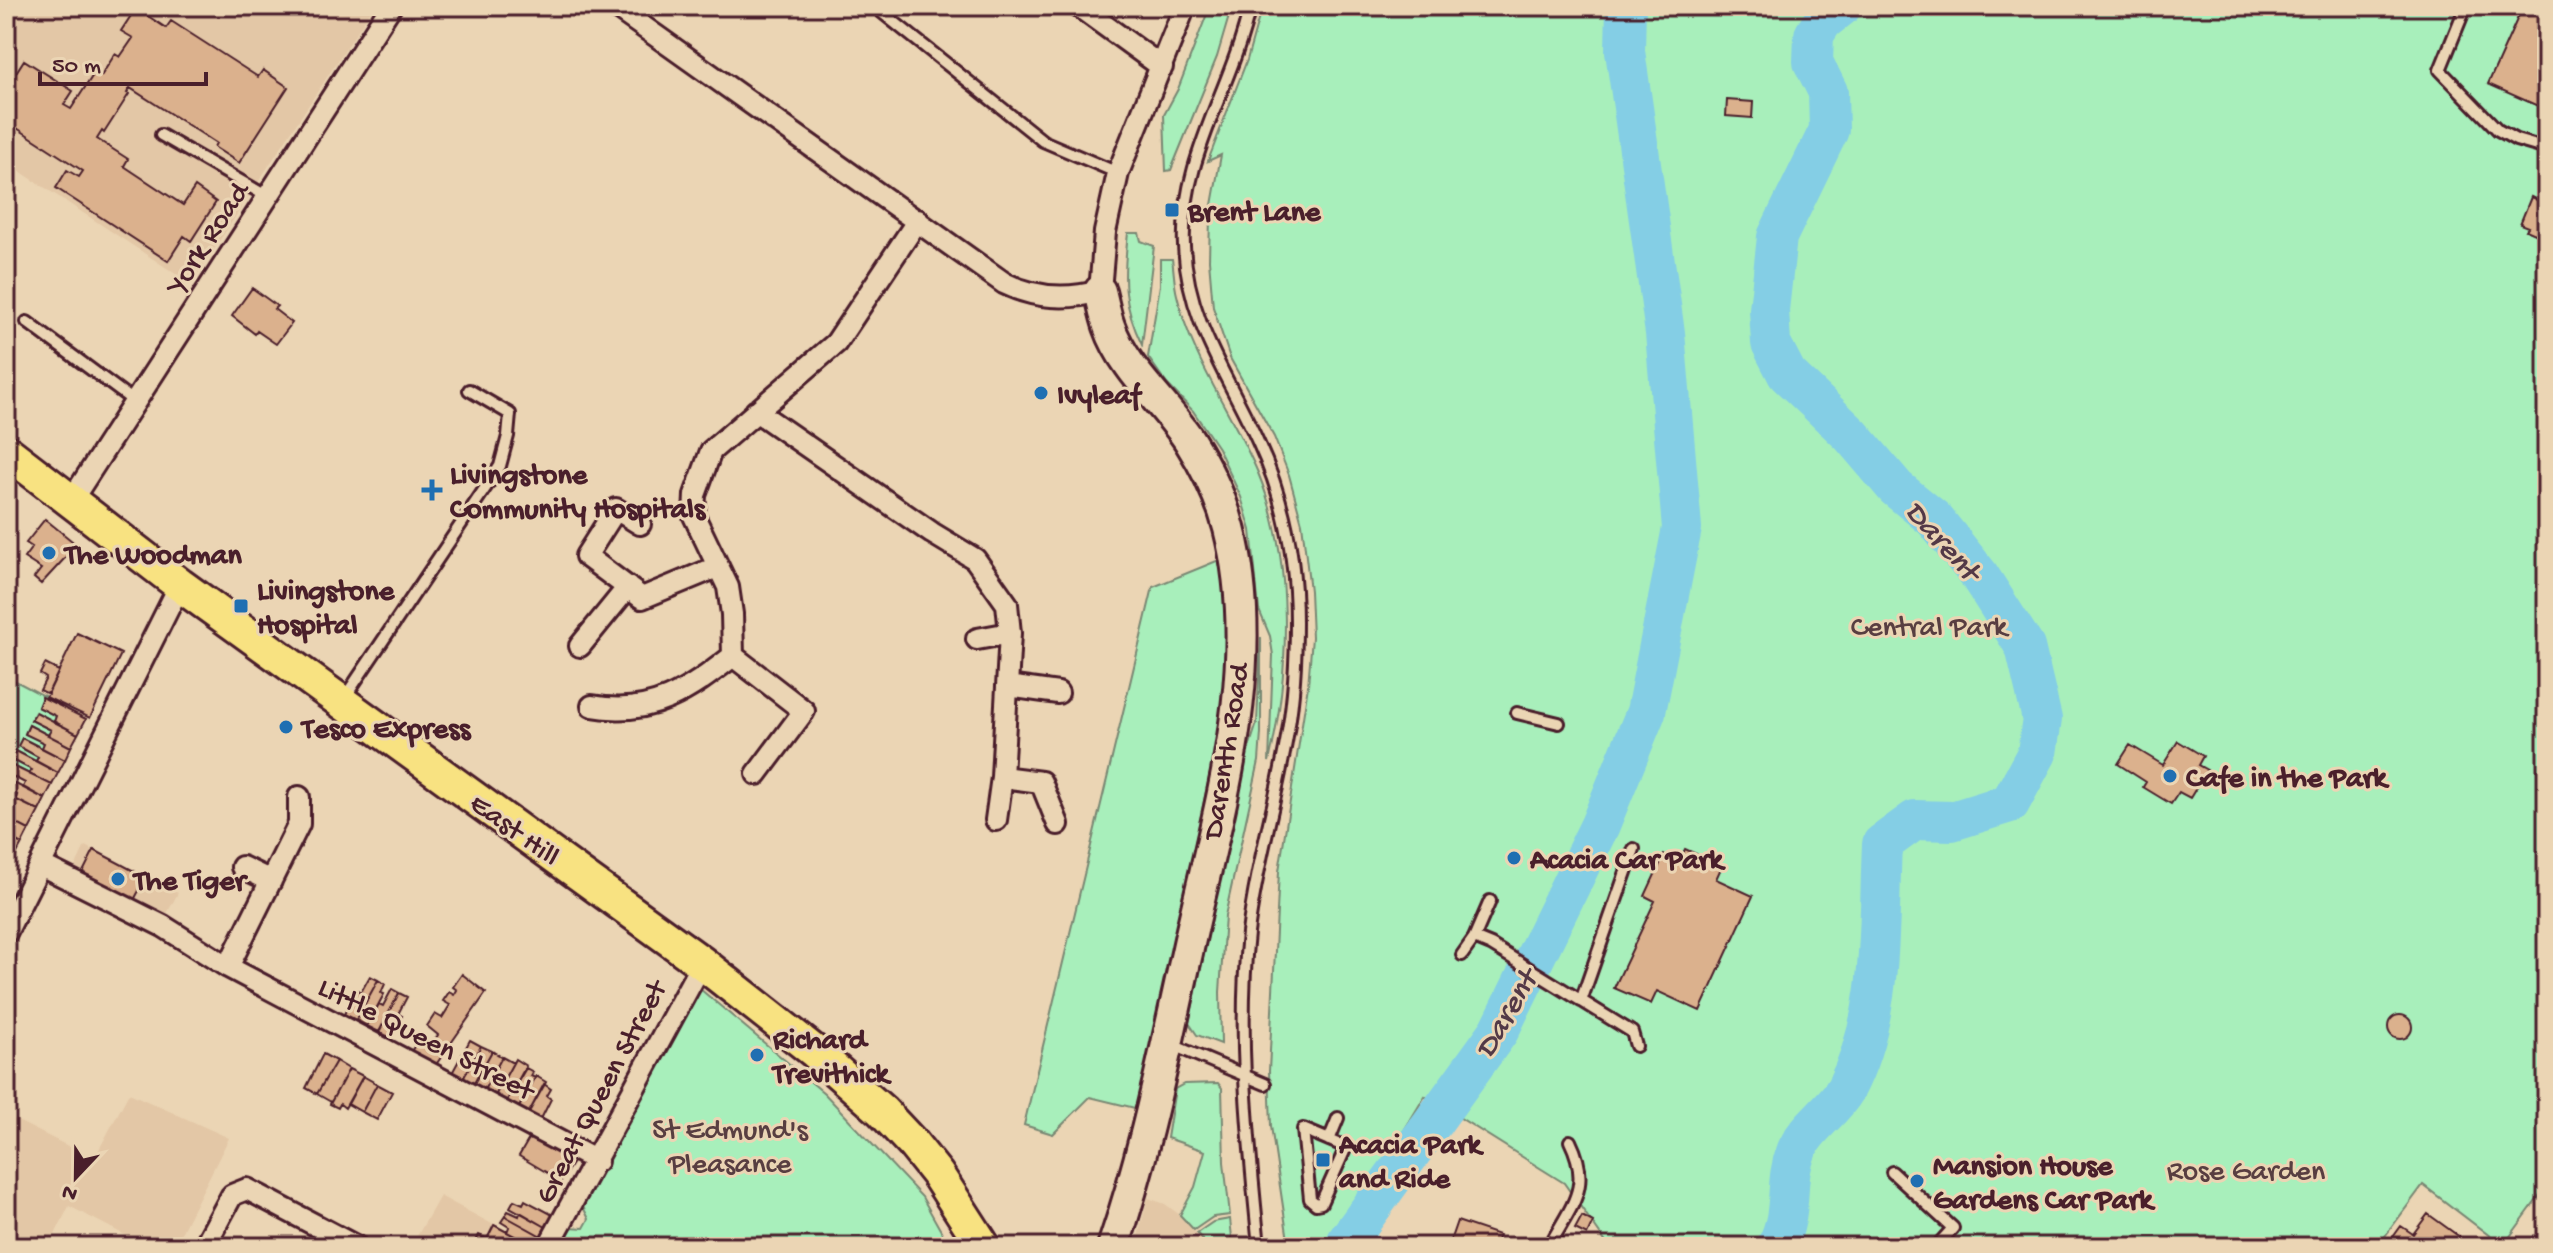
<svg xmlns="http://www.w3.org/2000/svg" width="2553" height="1253" font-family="'Gochi Hand',sans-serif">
  <rect width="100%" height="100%" fill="#ebd5b4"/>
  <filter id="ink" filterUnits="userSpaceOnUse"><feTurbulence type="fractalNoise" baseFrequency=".0125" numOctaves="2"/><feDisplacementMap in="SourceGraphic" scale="16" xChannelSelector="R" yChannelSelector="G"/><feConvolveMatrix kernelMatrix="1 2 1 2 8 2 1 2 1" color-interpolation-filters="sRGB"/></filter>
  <g filter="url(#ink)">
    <!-- built -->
    <path fill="#e3c7a6" d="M 6,6 L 374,6 L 191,284 L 6,162 Z
      M 85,846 L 178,893 L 164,919 L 73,871 Z
      M 129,1093 L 229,1138 L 174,1247 L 148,1247 L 69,1206 L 49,1247 L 6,1247 L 6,1115 L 94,1159 Z
      M 440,1196 L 535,1247 L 411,1247 Z
      M 1148,1198 L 1165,1204 L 1180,1215 L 1208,1247 L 1135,1247 Z"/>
    <!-- green -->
    <path fill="#a8efbb" stroke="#798773" stroke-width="2" d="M 1210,6 L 1232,6 L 1217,57 L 1171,170 L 1166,171 L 1164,115 L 1178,89 Z
      M 1262,6 L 2547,6 L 2547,1186 L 2503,1246 L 2423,1185 L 2377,1247 L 1609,1247 L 1564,1183 L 1425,1096 L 1346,1226 L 1337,1244 L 1339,1247 L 1289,1247 L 1271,1126 L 1269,1071 L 1279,871 L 1308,686 L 1312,637 L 1310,591 L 1302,523 L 1289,475 L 1274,437 L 1230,358 L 1213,307 L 1209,260 L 1210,216 L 1221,155 L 1208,161 L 1247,60 Z
      M 1128,233 L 1139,233 L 1141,241 L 1154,246 L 1142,345 C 1122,304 1123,277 1128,233 Z
      M 1160,259 L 1172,259 C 1174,271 1174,284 1177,295 C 1191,359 1233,414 1258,473 C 1294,559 1290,673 1269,762 L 1273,655 L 1270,636 L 1259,610 L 1251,530 L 1241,497 L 1218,448 L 1193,411 L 1167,384 L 1148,357 L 1160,285 Z
      M 1224,558 L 1227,692 L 1139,1109 L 1090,1097 L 1053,1134 L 1024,1125 L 1153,587 Z
      M 1261,637 L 1261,733 L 1259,761 L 1225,916 L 1220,992 L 1221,1044 L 1197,1035 L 1189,1023 L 1247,754 L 1257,723 Z
      M 6,676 L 46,697 L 42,698 L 38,707 L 56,716 L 54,722 L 35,712 L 31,720 L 51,730 L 48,735 L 29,725 L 25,733 L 44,743 L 42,748 L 22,738 L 18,746 L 38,757 L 36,761 L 16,751 L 11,759 L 32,770 L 29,774 L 10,764 L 6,770 Z
      M 700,989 L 824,1093 L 922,1197 L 950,1247 L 560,1247 L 570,1227 L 584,1228 L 589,1219 L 581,1203 Z
      M 1218,1083 L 1222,1088 L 1224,1162 L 1230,1215 L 1213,1217 L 1194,1230 L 1180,1215 L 1195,1187 L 1205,1151 L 1167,1138 L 1175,1089 L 1184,1084 Z
      M 1230,1219 L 1233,1247 L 1208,1247 L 1197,1233 L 1213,1222 Z"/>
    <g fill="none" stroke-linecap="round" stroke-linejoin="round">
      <!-- stream -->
      <path stroke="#6d889b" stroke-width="7" d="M 1819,6 L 1823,21"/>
      <!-- river -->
      <path stroke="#84cee5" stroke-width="40" d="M 1347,1241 L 1499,1031 L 1600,825 L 1646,712 L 1682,528 L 1665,333 L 1625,51 L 1626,6
        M 1776,1247 C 1795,1212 1783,1184 1796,1152 C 1805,1128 1832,1112 1845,1090 C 1885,1014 1878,926 1882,844 L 1915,820 L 1952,821 L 2010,803 L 2037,753 L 2042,719 L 2025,647 L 1979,575 L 1934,519 L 1896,488 L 1851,435 L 1787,374 L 1771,343 L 1769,310 L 1777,237 L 1829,130 L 1828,92 L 1813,62 L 1814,35 L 1823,21 L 1842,6"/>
    </g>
    <!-- building -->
    <path fill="#dbb18d" stroke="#4a1f2b" stroke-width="2" d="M 2523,6 L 2547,6 L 2547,110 L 2488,84 Z
      M 136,8 L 166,28 L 171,21 L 258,77 L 263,70 L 288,87 L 239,163 L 214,147 L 216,143 L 130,88 L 127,93 L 129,94 L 104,133 L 102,131 L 97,139 L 128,159 L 124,166 L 183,205 L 195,187 L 216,202 L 191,241 L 184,236 L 168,261 L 56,188 L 67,170 L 79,177 L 83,171 L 6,121 L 6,88 L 24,60 L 73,91 L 64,105 L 71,109 L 95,72 L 101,76 L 115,54 L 120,57 L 133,38 L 121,31 Z
      M 1727,100 L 1753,102 L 1752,118 L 1726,116 Z
      M 2541,194 L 2547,197 L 2547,218 L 2540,236 L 2526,230 L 2528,227 L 2520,224 L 2531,197 L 2539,201 Z
      M 252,288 L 277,306 L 274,309 L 292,323 L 276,344 L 257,331 L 255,334 L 232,316 Z
      M 45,519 L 77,545 L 41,584 L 34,578 L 41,569 L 24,558 L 32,547 L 26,543 Z
      M 77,633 L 121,654 L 90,718 L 46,697 Z
      M 45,664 L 59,671 L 48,694 L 40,690 L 46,678 L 40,674 Z
      M 42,697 L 86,719 L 78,734 L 54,722 L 56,716 L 38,707 Z
      M 36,712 L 78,734 L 71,747 L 48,735 L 51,730 L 31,720 Z
      M 29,725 L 71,747 L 65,760 L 42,748 L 44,743 L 25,734 Z
      M 22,738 L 65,760 L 58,773 L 36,761 L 38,757 L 18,746 Z
      M 2178,741 L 2203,756 L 2198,765 L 2207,770 L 2190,798 L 2179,792 L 2171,804 L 2143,787 L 2146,782 L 2118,764 L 2130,745 L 2163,765 Z
      M 16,751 L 58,773 L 52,785 L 29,774 L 32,770 L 11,759 Z
      M 9,764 L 52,785 L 45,799 L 23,787 L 25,783 L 6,773 Z
      M 6,779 L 45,799 L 39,811 L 15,799 L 17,795 L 6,790 Z
      M 6,795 L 39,811 L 29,830 L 6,818 Z
      M 6,818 L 29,830 L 22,844 L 6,836 Z
      M 6,836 L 22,844 L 15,857 L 6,852 Z
      M 1685,849 L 1722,866 L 1716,879 L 1753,896 L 1700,1011 L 1657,991 L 1651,1004 L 1614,988 L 1655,901 L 1645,896 L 1664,855 L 1679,862 Z
      M 94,850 L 155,882 L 151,889 L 142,885 L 133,902 L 81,876 Z
      M 462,974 L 486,993 L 435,1066 L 411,1051 L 419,1040 L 430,1047 L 438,1035 L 427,1026 L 435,1014 L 442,1018 L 450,1005 L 443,1001 L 449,992 L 454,995 L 457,990 L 453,987 Z
      M 370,976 L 378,980 L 356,1020 L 344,1014 L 357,990 L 361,992 Z
      M 378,980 L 385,984 L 381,993 L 384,994 L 367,1026 L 356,1020 Z
      M 392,989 L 399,993 L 379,1032 L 367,1026 L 379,1004 L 383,1006 Z
      M 399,993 L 407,997 L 398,1014 L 402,1016 L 391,1038 L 379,1032 Z
      M2388 1027a12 12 0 1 1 24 0a12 12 0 1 1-24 0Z
      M 470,1040 L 481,1046 L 463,1079 L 452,1073 Z
      M 481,1046 L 492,1051 L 473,1085 L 463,1079 Z
      M 492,1051 L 502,1057 L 484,1090 L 473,1085 Z
      M 323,1054 L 336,1061 L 317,1094 L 306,1088 Z
      M 502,1057 L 513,1063 L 495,1096 L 484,1090 Z
      M 515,1059 L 526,1066 L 506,1102 L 495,1096 Z
      M 336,1061 L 349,1069 L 331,1102 L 317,1094 Z
      M 526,1068 L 533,1072 L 531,1076 L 535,1078 L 518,1109 L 506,1102 Z
      M 349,1069 L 363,1076 L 345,1108 L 340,1104 L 338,1108 L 330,1104 Z
      M 363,1076 L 377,1084 L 362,1112 L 348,1104 Z
      M 536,1076 L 546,1082 L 528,1114 L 518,1109 Z
      M 377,1084 L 392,1092 L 377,1120 L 362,1112 Z
      M 544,1084 L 551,1089 L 547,1096 L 551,1099 L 540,1121 L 528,1114 Z
      M 530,1137 L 573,1162 L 561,1181 L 519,1156 Z
      M 514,1200 L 523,1204 L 525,1200 L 553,1215 L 546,1227 L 510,1207 Z
      M 508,1211 L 519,1216 L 520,1212 L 546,1227 L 541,1236 L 505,1216 Z
      M 2428,1214 L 2468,1243 L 2465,1247 L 2386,1247 L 2401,1226 L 2413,1234 Z
      M 505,1216 L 541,1236 L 535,1247 L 507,1232 L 509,1227 L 501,1222 Z
      M 1582,1216 L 1593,1222 L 1587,1235 L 1575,1229 Z
      M 1457,1221 L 1499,1235 L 1496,1243 L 1509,1247 L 1448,1247 Z
      M 494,1225 L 507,1232 L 535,1247 L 473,1247 L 479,1235 L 487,1239 Z"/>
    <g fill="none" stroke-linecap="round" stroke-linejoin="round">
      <!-- lane casing -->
      <g stroke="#4a1f2b" stroke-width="16">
        <path id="lane" d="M 874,6 L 1043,141 L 1118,173
          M 1250,6 C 1232,89 1180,158 1184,246 C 1188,323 1228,375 1258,442 C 1285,500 1296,558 1296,622 C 1296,659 1294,696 1288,731 C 1277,799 1256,865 1248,933 C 1237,1037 1249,1143 1259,1247
          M 2466,6 L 2440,70 L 2498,130 L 2516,140 L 2547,149
          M 161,135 L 268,197
          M 27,322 L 135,402
          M 343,700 L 500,466 L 508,436 L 510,414 L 469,390
          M 1517,713 L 1559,723
          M 1474,938 L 1490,901
          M 1462,955 L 1474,938 L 1491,945 L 1632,1032 L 1636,1046
          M 1581,1001 L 1634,849
          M 1170,1044 L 1265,1084
          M 1303,1129 L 1346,1147 L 1321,1203 L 1316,1204 L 1310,1199 Z
          M 1329,1140 L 1338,1118
          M 1892,1172 L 1953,1228 L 1936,1247
          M 1549,1247 C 1570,1206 1593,1188 1570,1141"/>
      </g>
      <!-- street casing -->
      <g stroke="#4a1f2b" stroke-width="26">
        <path id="street" d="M 614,6 L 1004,283 C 1034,298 1068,300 1100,291 L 1105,232 L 1118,173 L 1185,6
          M 1078,6 L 1162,67
          M 756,411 L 932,533 L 975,559 L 1007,604 L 1010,633 L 1002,777 L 1041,782 L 1058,824
          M 71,501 L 391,6
          M 640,524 L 616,509 L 586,556 L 642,598 L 717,567
          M 977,639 L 1010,633
          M 580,646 L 628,587
          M 733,656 L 804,711 L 757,774
          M 1007,686 L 1058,693
          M 592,706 C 652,717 688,691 733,656 L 732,614 L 728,587 L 694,516 L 695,495 L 711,451 L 836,343 L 918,220
          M 996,820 L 1002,777
          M 41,865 L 163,926 L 228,967 L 597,1161
          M 242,867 L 271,881
          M 6,933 L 180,585
          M 228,967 L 299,824 L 299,797
          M 204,1247 L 232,1195 L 247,1189 L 357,1247
          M 548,1247 L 702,963"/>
      </g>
      <!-- secondary casing -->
      <g stroke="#4a1f2b" stroke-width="36">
        <path id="secondary" d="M 1100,291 C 1103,302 1105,315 1109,326 C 1124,370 1164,402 1189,440 C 1206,467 1221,497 1229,528 C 1265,668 1216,816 1187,953 C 1165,1051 1146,1151 1113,1247"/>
      </g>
      <!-- primary casing -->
      <g stroke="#4a1f2b" stroke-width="38">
        <path id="primary" d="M 6,451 L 180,585 L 702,963 L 815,1052 L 882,1111 L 913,1144 L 937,1174 L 984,1247"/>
      </g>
      <!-- lane -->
      <use href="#lane" stroke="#ebd5b4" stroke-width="10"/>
      <!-- street -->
      <use href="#street" stroke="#ebd5b4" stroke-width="20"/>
      <!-- secondary -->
      <use href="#secondary" stroke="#ebd5b4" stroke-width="30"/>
      <!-- primary -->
      <use href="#primary" stroke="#f8e281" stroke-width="32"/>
    </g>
  </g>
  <!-- markers -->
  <g fill="#1f6fb2" stroke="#ebd5b4" stroke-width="3">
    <rect x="1164" y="202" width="16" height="16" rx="4"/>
    <circle cx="1041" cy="393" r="8"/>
    <path d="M428 478h8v8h8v8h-8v8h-8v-8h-8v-8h8z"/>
    <circle cx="49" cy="553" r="8"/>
    <rect x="233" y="598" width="16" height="16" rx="4"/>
    <circle cx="286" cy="727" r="8"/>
    <circle cx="2170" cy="776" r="8"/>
    <circle cx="1514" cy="858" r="8"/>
    <circle cx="118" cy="879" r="8"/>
    <circle cx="757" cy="1055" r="8"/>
    <rect x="1315" y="1152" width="16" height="16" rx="4"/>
    <circle cx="1917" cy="1181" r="8"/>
  </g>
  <g text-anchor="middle" stroke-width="6" stroke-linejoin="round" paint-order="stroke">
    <!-- poi labels -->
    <g font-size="30" font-weight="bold" fill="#4a1f2b" stroke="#ebd5b4" text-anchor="start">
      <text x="1188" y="220">Brent Lane</text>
      <text x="1057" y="403">Ivyleaf</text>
      <text x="450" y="483">Livingstone<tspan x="450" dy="34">Community Hospitals</tspan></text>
      <text x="65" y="563">The Woodman</text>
      <text x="257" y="599">Livingstone<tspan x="257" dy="34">Hospital</tspan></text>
      <text x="302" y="737">Tesco Express</text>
      <text x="2186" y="786">Cafe in the Park</text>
      <text x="1530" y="868">Acacia Car Park</text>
      <text x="134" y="889">The Tiger</text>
      <text x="773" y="1048">Richard<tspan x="773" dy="34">Trevithick</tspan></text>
      <text x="1339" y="1153">Acacia Park<tspan x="1339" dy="34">and Ride</tspan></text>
      <text x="1933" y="1174">Mansion House<tspan x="1933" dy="34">Gardens Car Park</tspan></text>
    </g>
    <!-- street labels -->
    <g font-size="30" fill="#4a1f2b" stroke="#ebd5b4">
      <text transform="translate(206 237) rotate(-57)" y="10">York Road</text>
      <text transform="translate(1224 751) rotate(-81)" y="10">Darenth Road</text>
      <text transform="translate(516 828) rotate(36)" y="10">East Hill</text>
      <text transform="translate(427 1037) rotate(27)" y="10">Little Queen Street</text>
      <text transform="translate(599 1091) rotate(-62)" y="10">Great Queen Street</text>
    </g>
    <!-- park labels -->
    <g font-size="30" fill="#583e41" stroke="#ebd5b4">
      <text x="1929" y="635">Central Park</text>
      <text x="730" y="1138">St Edmund's<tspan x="730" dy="34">Pleasance</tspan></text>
      <text x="2246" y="1179">Rose Garden</text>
    </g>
    <!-- water labels -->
    <g font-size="32" font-style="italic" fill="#533947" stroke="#ebd5b4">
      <text transform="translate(1944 539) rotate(48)" y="11">Darent</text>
      <text transform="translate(1504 1013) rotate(-60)" y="11">Darent</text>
    </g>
  </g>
  <!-- margin -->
  <rect width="2553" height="1253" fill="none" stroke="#ebd5b4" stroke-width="32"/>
  <rect x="16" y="16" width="2521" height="1221" fill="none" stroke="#4a1f2b" stroke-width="3" filter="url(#ink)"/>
  <!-- north arrow -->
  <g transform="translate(76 1177) rotate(202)" stroke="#ebd5b4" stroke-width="6" paint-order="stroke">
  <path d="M0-6L14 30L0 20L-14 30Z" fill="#4a1f2b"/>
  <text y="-12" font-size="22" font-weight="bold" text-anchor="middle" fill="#4a1f2b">N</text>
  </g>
  <!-- scale -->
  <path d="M40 72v12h166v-12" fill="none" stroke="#4a1f2b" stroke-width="4"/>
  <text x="52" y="72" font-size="24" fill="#4a1f2b" stroke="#ebd5b4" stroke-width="6" paint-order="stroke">50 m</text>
</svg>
